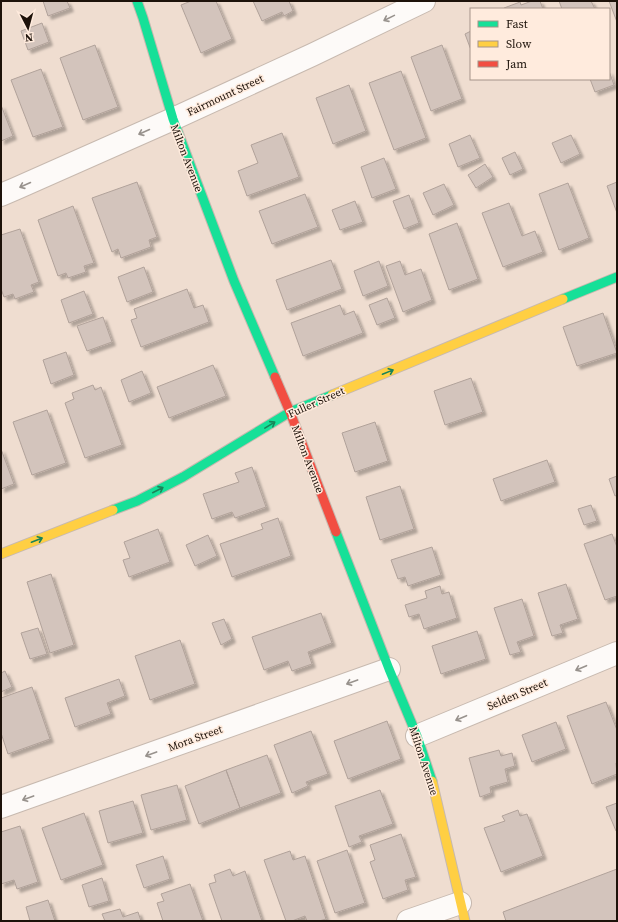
<svg xmlns="http://www.w3.org/2000/svg" width="618" height="922" font-family="'Source Serif 4',serif">
  <defs>
    <filter id="shadow"><feDropShadow dx="3.5" dy="3.5" stdDeviation="1" flood-color="#0004"/></filter>
  </defs>
  <rect width="100%" height="100%" fill="#efddd0"/>
  <!-- building -->
  <path fill="#d3c4bc" stroke="#b1a29a" filter="url(#shadow)" d="M 43,1 L 67,1 L 70,8 L 48,16 Z
    M 191,1 L 216,1 L 232,39 L 201,53 L 181,5 Z
    M 253,1 L 289,1 L 293,11 L 284,16 L 282,12 L 262,21 Z
    M 532,1 L 540,1 L 543,9 L 504,9 L 504,8 L 520,2 L 521,5 Z
    M 559,1 L 591,1 L 595,9 L 562,9 Z
    M 609,1 L 617,1 L 617,22 Z
    M 42,23 L 49,42 L 28,50 L 21,31 Z
    M 471,31 L 471,50 L 465,34 Z
    M 95,45 L 118,107 L 83,120 L 60,58 Z
    M 442,45 L 462,99 L 431,111 L 411,57 Z
    M 41,69 L 63,127 L 33,137 L 11,80 Z
    M 401,71 L 426,138 L 394,150 L 369,83 Z
    M 609,71 L 614,85 L 595,92 L 590,79 L 609,79 Z
    M 349,85 L 366,131 L 333,144 L 316,98 Z
    M 1,105 L 13,136 L 1,141 Z
    M 282,133 L 299,177 L 247,196 L 238,171 L 258,163 L 251,145 Z
    M 470,135 L 480,158 L 458,167 L 449,144 Z
    M 571,135 L 580,154 L 561,163 L 552,143 Z
    M 515,152 L 523,169 L 510,175 L 502,158 Z
    M 384,158 L 396,189 L 372,198 L 361,167 Z
    M 485,164 L 493,177 L 476,188 L 468,175 Z
    M 137,182 L 157,237 L 149,240 L 151,247 L 121,258 L 118,249 L 112,252 L 92,198 Z
    M 617,182 L 617,213 L 607,186 Z
    M 568,183 L 589,238 L 559,250 L 539,194 Z
    M 444,184 L 454,205 L 433,215 L 423,193 Z
    M 305,194 L 318,227 L 272,244 L 259,211 Z
    M 409,195 L 419,223 L 404,229 L 393,201 Z
    M 355,201 L 363,222 L 340,230 L 332,210 Z
    M 509,203 L 522,236 L 535,231 L 543,252 L 503,267 L 482,213 Z
    M 73,206 L 94,263 L 84,266 L 86,272 L 68,278 L 66,273 L 58,276 L 38,220 Z
    M 457,223 L 478,279 L 449,290 L 429,234 Z
    M 20,229 L 39,282 L 31,285 L 34,292 L 15,299 L 13,294 L 4,297 L 1,289 L 1,235 Z
    M 331,260 L 342,289 L 287,310 L 276,280 Z
    M 379,261 L 388,286 L 363,296 L 354,271 Z
    M 400,261 L 405,275 L 421,269 L 432,300 L 403,312 L 386,266 Z
    M 144,267 L 153,292 L 127,302 L 118,277 Z
    M 187,289 L 194,308 L 203,305 L 209,322 L 141,347 L 131,320 L 137,318 L 134,309 Z
    M 84,291 L 93,314 L 69,323 L 61,300 Z
    M 387,298 L 395,318 L 377,325 L 369,305 Z
    M 340,305 L 344,315 L 354,311 L 363,333 L 303,356 L 291,323 Z
    M 603,313 L 617,353 L 577,366 L 563,327 Z
    M 103,317 L 112,342 L 87,351 L 77,326 Z
    M 66,352 L 74,375 L 51,384 L 43,360 Z
    M 213,365 L 226,396 L 169,418 L 157,387 Z
    M 142,371 L 151,393 L 129,402 L 121,380 Z
    M 471,378 L 483,412 L 445,425 L 434,391 Z
    M 93,385 L 95,390 L 101,387 L 122,445 L 85,458 L 65,403 L 74,399 L 72,393 Z
    M 47,410 L 66,463 L 32,475 L 13,422 Z
    M 375,422 L 388,461 L 355,472 L 342,433 Z
    M 1,449 L 14,484 L 1,489 Z
    M 547,460 L 555,482 L 501,501 L 493,479 Z
    M 252,467 L 266,507 L 235,518 L 232,512 L 212,519 L 203,494 L 239,482 L 235,473 Z
    M 617,476 L 617,495 L 615,496 L 609,479 Z
    M 400,486 L 414,529 L 380,540 L 366,497 Z
    M 591,505 L 597,521 L 584,525 L 578,509 Z
    M 278,518 L 291,556 L 232,577 L 220,544 L 263,529 L 261,524 Z
    M 158,529 L 170,562 L 129,577 L 123,560 L 130,558 L 124,542 Z
    M 612,534 L 617,547 L 617,596 L 605,600 L 584,544 Z
    M 208,535 L 217,556 L 195,566 L 186,545 Z
    M 432,547 L 441,575 L 408,586 L 405,577 L 398,579 L 391,560 Z
    M 51,574 L 74,645 L 50,653 L 27,582 Z
    M 566,584 L 578,619 L 560,625 L 563,633 L 552,636 L 538,593 Z
    M 440,586 L 442,594 L 449,592 L 457,618 L 424,629 L 419,614 L 409,617 L 405,605 L 427,598 L 425,591 Z
    M 522,599 L 534,636 L 517,642 L 521,652 L 510,655 L 494,608 Z
    M 321,613 L 332,643 L 308,652 L 312,664 L 292,671 L 288,661 L 264,670 L 252,637 Z
    M 224,619 L 232,639 L 221,645 L 212,623 Z
    M 38,628 L 47,654 L 30,659 L 21,633 Z
    M 477,631 L 486,659 L 441,674 L 432,646 Z
    M 180,640 L 195,684 L 150,700 L 135,656 Z
    M 5,671 L 12,687 L 1,692 L 1,673 Z
    M 119,679 L 125,696 L 107,703 L 111,714 L 75,727 L 65,698 Z
    M 32,687 L 50,739 L 8,754 L 1,733 L 1,698 Z
    M 606,702 L 617,730 L 617,763 L 616,763 L 617,774 L 592,784 L 567,716 Z
    M 387,721 L 401,759 L 348,779 L 334,741 Z
    M 556,722 L 566,749 L 532,762 L 522,735 Z
    M 311,731 L 328,774 L 306,782 L 308,786 L 292,793 L 274,745 Z
    M 499,750 L 501,756 L 512,753 L 515,766 L 505,769 L 508,782 L 490,787 L 491,793 L 480,797 L 469,758 Z
    M 267,755 L 281,793 L 240,808 L 226,770 Z
    M 226,770 L 240,808 L 199,824 L 185,786 Z
    M 177,785 L 187,820 L 151,830 L 141,795 Z
    M 380,790 L 393,824 L 359,836 L 362,842 L 349,847 L 335,806 Z
    M 133,801 L 143,833 L 108,843 L 99,811 Z
    M 617,803 L 617,831 L 616,831 L 606,807 Z
    M 518,810 L 520,816 L 527,814 L 543,856 L 501,872 L 484,828 L 505,821 L 502,816 Z
    M 84,813 L 103,865 L 61,880 L 42,828 Z
    M 20,826 L 38,882 L 17,889 L 14,880 L 1,884 L 1,832 Z
    M 401,834 L 416,877 L 405,880 L 408,890 L 383,899 L 370,862 L 375,860 L 370,845 Z
    M 347,850 L 365,903 L 335,913 L 317,861 Z
    M 290,851 L 293,860 L 305,856 L 326,919 L 319,921 L 307,921 L 305,916 L 292,921 L 286,921 L 264,860 Z
    M 163,856 L 170,879 L 144,888 L 136,865 Z
    M 230,869 L 233,876 L 245,871 L 262,921 L 222,921 L 209,884 L 216,882 L 214,875 Z
    M 617,869 L 617,921 L 506,921 L 503,912 Z
    M 102,878 L 109,901 L 89,907 L 82,885 Z
    M 190,884 L 203,921 L 163,921 L 157,903 L 164,901 L 161,894 Z
    M 48,900 L 55,921 L 30,921 L 26,907 Z
    M 120,909 L 123,917 L 138,912 L 141,921 L 105,921 L 102,914 Z"/>
  <g fill="none" stroke-linecap="round" stroke-linejoin="round">
    <!-- street casing -->
    <g stroke="#c7b9af" stroke-width="24">
      <path id="street" d="M 1,195 L 15,189 L 173,119 L 312,55 L 424,1
        M 417,736 L 617,653
        M 1,807 L 389,669
        M 408,921 L 460,903"/>
    </g>
    <!-- fast casing -->
    <g stroke="#c7b9af" stroke-width="11">
      <path id="fast" d="M 137,1 L 143,18 L 173,119 L 234,281 L 275,377
        M 563,299 L 617,277
        M 113,510 L 137,501 L 183,477 L 290,412 L 332,395
        M 336,532 L 389,669 L 417,736 L 432,781"/>
    </g>
    <!-- slow casing -->
    <g stroke="#c7b9af" stroke-width="11">
      <path id="slow" d="M 332,395 L 563,299
        M 1,554 L 113,510
        M 432,781 L 465,921"/>
    </g>
    <!-- jam casing -->
    <g stroke="#c7b9af" stroke-width="11">
      <path id="jam" d="M 275,377 L 290,412 L 336,532"/>
    </g>
    <!-- street -->
    <use href="#street" stroke="#fdfaf8" stroke-width="22"/>
    <!-- fast -->
    <use href="#fast" stroke="#16e098" stroke-width="9"/>
    <!-- slow -->
    <use href="#slow" stroke="#ffcf43" stroke-width="9"/>
    <!-- jam -->
    <use href="#jam" stroke="#f24e42" stroke-width="9"/>
  </g>
  <!-- one-way arrows -->
  <defs><path id="oneway-shaft" d="M-6 0H5M1.5-3L5.5 0L1.5 3" fill="none" stroke-width="1.6" stroke-linecap="round" stroke-linejoin="round"/></defs>
  <g stroke="#98928d">
    <use href="#oneway-shaft" transform="translate(389 18) rotate(154)"/>
    <use href="#oneway-shaft" transform="translate(144 132) rotate(156)"/>
    <use href="#oneway-shaft" transform="translate(25 185) rotate(156)"/>
    <use href="#oneway-shaft" transform="translate(581 668) rotate(157)"/>
    <use href="#oneway-shaft" transform="translate(352 682) rotate(160)"/>
    <use href="#oneway-shaft" transform="translate(461 718) rotate(157)"/>
    <use href="#oneway-shaft" transform="translate(151 754) rotate(160)"/>
    <use href="#oneway-shaft" transform="translate(28 798) rotate(160)"/>
  </g>
  <g stroke="#198358">
    <use href="#oneway-shaft" transform="translate(388 372) rotate(-22)"/>
    <use href="#oneway-shaft" transform="translate(270 425) rotate(-31)"/>
    <use href="#oneway-shaft" transform="translate(158 490) rotate(-27)"/>
    <use href="#oneway-shaft" transform="translate(37 540) rotate(-21)"/>
  </g>
  <g text-anchor="middle" stroke-width="3" stroke-linejoin="round" paint-order="stroke">
    <!-- street labels -->
    <g font-size="11" fill="#1d120a" stroke="#ffebdd">
      <text transform="translate(225 95) rotate(-25)" y="4">Fairmount Street</text>
      <text transform="translate(187 158) rotate(69)" y="4">Milton Avenue</text>
      <text transform="translate(316 402) rotate(-24)" y="4">Fuller Street</text>
      <text transform="translate(308 459) rotate(69)" y="4">Milton Avenue</text>
      <text transform="translate(517 694) rotate(-23)" y="4">Selden Street</text>
      <text transform="translate(195 738) rotate(-20)" y="4">Mora Street</text>
      <text transform="translate(424 761) rotate(72)" y="4">Milton Avenue</text>
    </g>
  </g>
  <!-- border -->
  <rect width="618" height="922" fill="none" stroke="#1d120a" stroke-width="4"/>
  <!-- legend -->
  <rect x="470" y="8" width="140" height="72" fill="#ffebdd" stroke="#a59489"/>
  <rect x="478" y="21" width="20" height="6" fill="#16e098" stroke="#a59489"/>
  <text x="506" y="28" font-size="12" fill="#1d120a">Fast</text>
  <rect x="478" y="41" width="20" height="6" fill="#ffcf43" stroke="#a59489"/>
  <text x="506" y="48" font-size="12" fill="#1d120a">Slow</text>
  <rect x="478" y="61" width="20" height="6" fill="#f24e42" stroke="#a59489"/>
  <text x="506" y="68" font-size="12" fill="#1d120a">Jam</text>
  <!-- north arrow -->
  <g transform="translate(28 28) rotate(174)" stroke="#ffebdd" stroke-width="3" paint-order="stroke">
  <path d="M0-3L7 15L0 10L-7 15Z" fill="#1d120a"/>
  <text y="-6" font-size="11" font-weight="bold" text-anchor="middle" fill="#1d120a">N</text>
  </g>
</svg>
